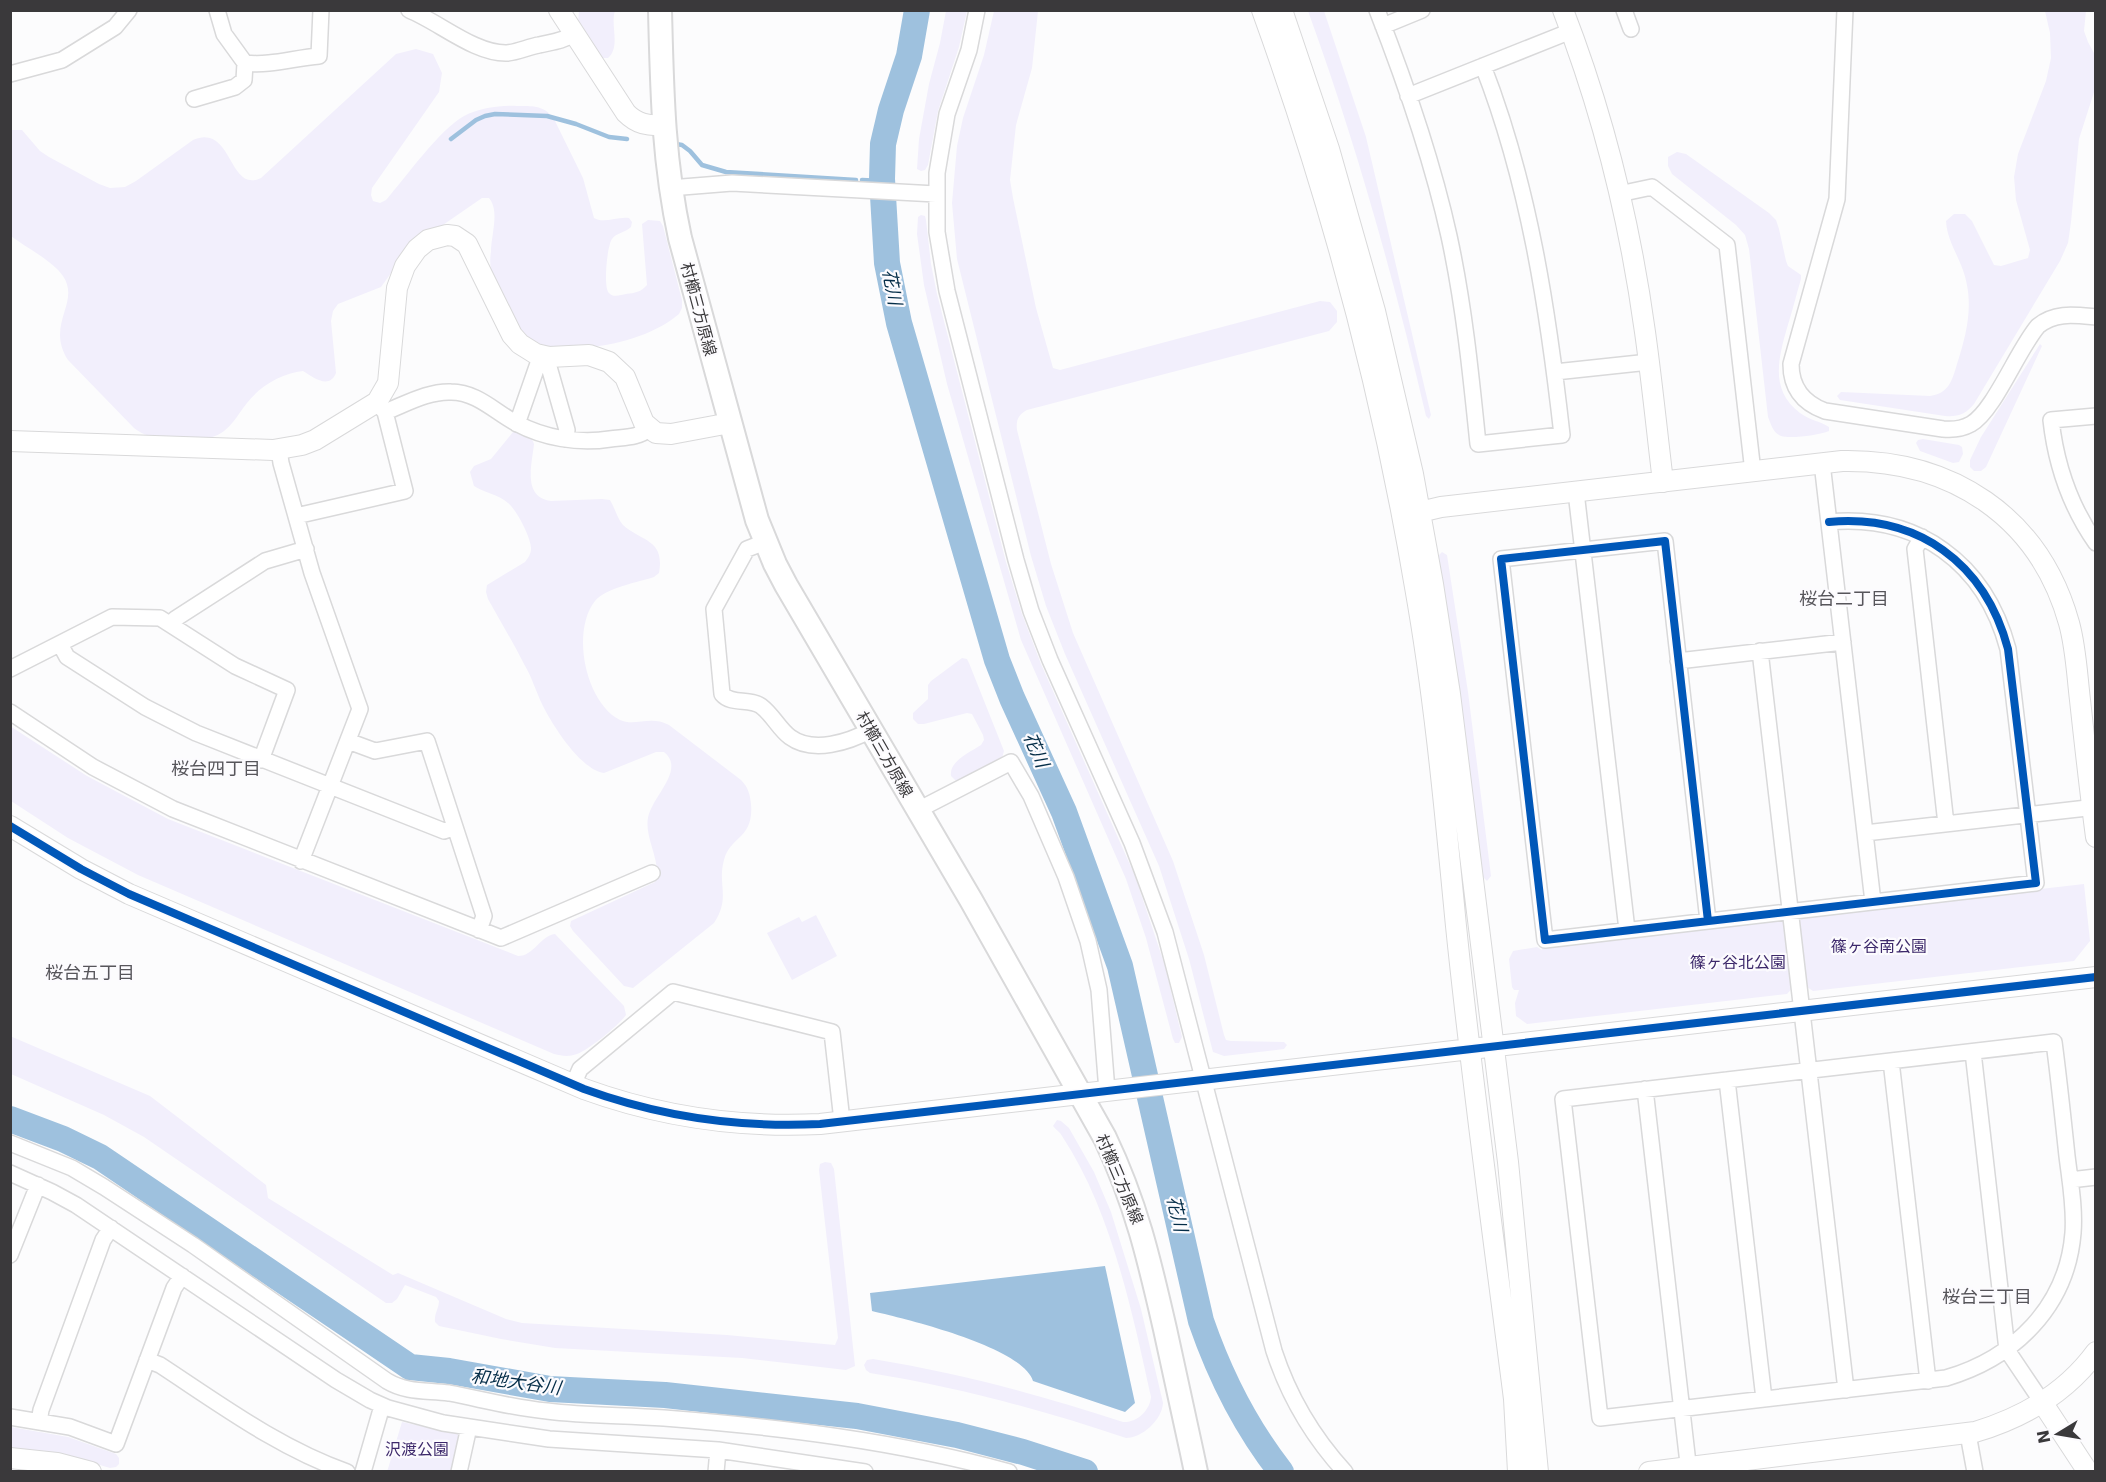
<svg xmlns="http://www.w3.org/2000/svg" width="2106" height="1482" font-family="'DejaVu Sans','Noto Sans JP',sans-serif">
  <rect width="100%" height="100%" fill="#fcfcfd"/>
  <!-- green -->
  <path fill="#f2effc" d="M 579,11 L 615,11 C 610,25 621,47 608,58 L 603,58 L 599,55 L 578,22 Z
    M 946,11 L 967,11 L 959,47 L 938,111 L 928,165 L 925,170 L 921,171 L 917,169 L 919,139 L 929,84 L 940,43 Z
    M 994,11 L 1038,11 L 1032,68 L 1016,125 L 1010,180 L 1013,198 L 1036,308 L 1053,368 L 1060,370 L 1320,301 L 1330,302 L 1337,311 L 1337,322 L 1329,331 L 1027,410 C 1018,415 1016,420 1017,430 L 1051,564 L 1073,633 L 1173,861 L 1204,955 L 1224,1035 L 1226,1040 L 1231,1041 L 1284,1042 L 1287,1045 L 1284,1049 L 1224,1056 L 1213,1052 L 1189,959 L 1159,866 L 1065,654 L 1046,606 L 1031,556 L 957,259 L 952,203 L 957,146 L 963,118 L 984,55 Z
    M 1308,11 L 1324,11 L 1366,137 L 1431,415 L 1429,419 L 1426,416 C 1394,279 1356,143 1308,11 Z
    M 2045,11 L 2086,11 L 2084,31 L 2088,42 L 2095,55 L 2095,89 L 2079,139 L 2071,222 L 2068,243 L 2060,261 L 1974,404 C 1966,414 1958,417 1945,416 L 1840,400 L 1837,396 L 1841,392 L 1930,396 C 1949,393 1952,381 1957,364 C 1968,330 1975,299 1961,265 C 1955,250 1947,238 1946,221 L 1954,214 L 1965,214 L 1972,221 L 1994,265 L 2001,266 L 2028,258 L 2030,250 L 2016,200 L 2014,177 L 2018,154 L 2046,81 L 2051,58 L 2050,33 Z
    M 416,49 L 433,54 L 442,73 L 439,92 L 372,188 L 371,195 L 373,201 L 380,203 L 386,200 C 406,177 439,130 464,116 C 479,108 501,105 517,106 C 533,106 544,105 554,119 L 583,178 L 594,218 C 604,224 618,216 629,218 L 632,222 L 631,227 C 626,232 616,233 612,239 C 607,246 603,288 609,293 C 613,298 621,295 626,294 C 635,293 641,292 647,285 L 642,224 L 648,220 L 660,221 L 663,226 L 682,300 L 682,308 L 679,314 C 653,336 613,346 580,348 C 561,349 544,351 527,339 C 520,335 493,280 491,270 C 490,264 490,257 491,252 C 491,235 500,211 489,198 L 482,198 L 440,227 L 399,262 L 381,287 L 338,304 L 333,311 L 331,321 L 336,373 C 329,390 313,377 303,371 C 282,373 260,386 247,403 C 238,414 230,431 215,436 C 202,442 188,439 173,438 C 155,437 149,439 134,428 L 68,360 C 45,324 81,303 63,276 C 53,261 25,247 11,236 L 10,130 L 22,130 L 40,151 L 49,157 L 99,184 L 110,188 L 125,187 L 136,181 L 193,140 C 233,123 228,194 261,178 L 396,54 Z
    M 1677,152 L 1686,154 L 1769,213 L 1776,220 L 1779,229 L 1786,261 L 1788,266 L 1801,275 L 1801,279 C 1796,296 1792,312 1787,328 C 1778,360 1770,390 1800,413 C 1809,420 1820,421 1829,427 L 1829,431 C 1819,435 1791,439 1781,436 C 1773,433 1771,424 1768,417 L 1749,249 L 1745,235 L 1736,225 L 1672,174 L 1668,166 L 1668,157 Z
    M 921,215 L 925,216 L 926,220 L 931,264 L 937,294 L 1006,562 L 1022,614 L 1041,664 L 1135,876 L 1165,966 L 1182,1037 L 1179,1043 L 1175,1043 L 1173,1039 L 1146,938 L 1126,879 L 1021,640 L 947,384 L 924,285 L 917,234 L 918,217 Z
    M 2040,344 L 2042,346 L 1986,467 L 1981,471 L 1974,471 L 1970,467 L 1970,460 L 1981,437 Z
    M 513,432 C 522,432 532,435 534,444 C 532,464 522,497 551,501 L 602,499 L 610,500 C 615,508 617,518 623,525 C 642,542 665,539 659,573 L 654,577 C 639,582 605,588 595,601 C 571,631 585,702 620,720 C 635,727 650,715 669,725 L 741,780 C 748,787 750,794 751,804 C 754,839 730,836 724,860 C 717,885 731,897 714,923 L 633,988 L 624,986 L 573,931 L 570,926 L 571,921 L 655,882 C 663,864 644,838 648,818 C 652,796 686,770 664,752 L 656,752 L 604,773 C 581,770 553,726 543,706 C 536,692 532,677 524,664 C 513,642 500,621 488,599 L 486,592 L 487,585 L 525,562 C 528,558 531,554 531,549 C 532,539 516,509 508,503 C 498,494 484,493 474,486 L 470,472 L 474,466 L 491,459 Z
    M 1923,439 L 1959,445 L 1962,447 L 1963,454 L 1959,462 L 1953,463 L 1920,451 L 1916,443 L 1918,440 Z
    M 1442,552 L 1447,555 L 1468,692 L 1491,876 L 1487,881 L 1483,877 L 1460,693 L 1438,556 Z
    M 962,658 L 967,659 L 969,663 L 1004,751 L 1002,758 L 997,762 L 962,780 L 955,780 L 951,776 C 949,761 969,753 981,745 L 984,740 L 983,735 L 972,714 L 967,713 L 924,724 L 918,724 L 913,719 L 913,713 L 928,699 L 928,685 L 931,681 Z
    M 10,726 L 87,776 L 168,819 L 518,956 C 534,956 540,936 555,934 L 624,1006 L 626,1015 C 618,1026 590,1049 577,1054 C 569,1057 562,1056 554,1054 L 138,875 L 68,838 L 11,801 Z
    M 2084,884 L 2090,941 L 2074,961 L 1813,991 L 1804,985 L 1797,924 L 1803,917 Z
    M 816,915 L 837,956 L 792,980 L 767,933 L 799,917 L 802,922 Z
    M 1779,919 L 1787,925 L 1794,986 L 1787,994 L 1527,1024 L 1516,1016 L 1515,1003 L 1519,990 L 1514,990 L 1512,987 L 1509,959 L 1513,951 L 1537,947 L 1542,950 L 1543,947 Z
    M 10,1036 L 150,1096 L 266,1185 L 268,1198 L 393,1275 L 398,1273 L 506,1319 L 522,1323 L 727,1335 L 835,1345 L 838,1338 L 819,1170 L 820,1164 L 825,1162 L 831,1163 L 834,1169 L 855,1366 L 846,1370 L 742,1358 L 555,1348 L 501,1339 L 439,1326 L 435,1322 C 434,1314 439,1308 439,1301 L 436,1297 L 405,1285 L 397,1299 L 392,1303 L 386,1303 L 144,1137 L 104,1115 L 11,1074 Z
    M 1057,1120 L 1061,1121 L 1069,1128 L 1094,1172 L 1111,1212 L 1141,1309 L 1163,1403 C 1162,1420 1142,1438 1126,1438 C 1042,1410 958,1387 870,1373 L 866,1370 L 864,1365 L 867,1360 L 873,1359 C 959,1373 1041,1395 1123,1422 C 1137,1423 1150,1410 1151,1397 C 1132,1311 1111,1210 1062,1136 C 1060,1132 1056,1130 1053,1126 Z
    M 402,1422 L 458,1434 L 461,1439 L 452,1471 L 387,1472 Z
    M 11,1427 L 68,1437 L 116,1454 L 119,1458 L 119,1464 L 116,1467 L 110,1468 L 59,1453 L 11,1448 Z"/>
  <!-- water -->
  <path fill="#9ec1de" d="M 1105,1266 L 1135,1403 L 1125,1412 L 1033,1381 C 1023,1347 906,1319 872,1311 L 870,1293 Z"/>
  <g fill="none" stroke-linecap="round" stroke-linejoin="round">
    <!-- stream -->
    <path stroke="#9ec1de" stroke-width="4.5" d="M 451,139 L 476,120 L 485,116 L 495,114 L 547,116 L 576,124 L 609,137 L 627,139
      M 676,144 L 682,145 L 690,151 L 702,165 L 726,172 L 856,180
      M 862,180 L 882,181
      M 407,1379 L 412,1368"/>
    <!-- river -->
    <path stroke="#9ec1de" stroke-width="26" d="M 917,10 L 909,56 L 891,110 L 883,144 L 882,179 L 887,263 L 899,323 L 997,660 L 1012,698 L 1064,812 L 1120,966 L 1201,1321 C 1220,1376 1245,1426 1281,1472
      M 10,1119 L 63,1139 L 100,1157 L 410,1367 L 449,1371 L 550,1389 L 665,1395 L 857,1416 L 957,1435 L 1023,1452 L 1085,1472"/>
    <!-- minor casing -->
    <g stroke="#d9d9da" stroke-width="18">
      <path id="minor" d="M 409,10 C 439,22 475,54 507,53 C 518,52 528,47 539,45 C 552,42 563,41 574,34
        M 977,10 L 969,50 L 947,114 L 937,173 L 937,232 L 947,291 L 1016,560 L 1031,611 L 1050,660 L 1132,843 L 1165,932 L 1274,1351 C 1289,1397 1312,1436 1345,1472
        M 1377,10 C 1406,84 1432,159 1449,236 C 1464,305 1471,375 1478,444 L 1562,435 C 1548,310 1529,184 1483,66
        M 1624,10 L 1631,29
        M 1845,10 L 1837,199 L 1791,364 C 1791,388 1803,403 1825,411 L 1943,429 C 1953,430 1962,429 1971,424 C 1994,411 2018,349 2038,326 C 2055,312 2074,315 2096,317
        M 1383,26 L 1422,10
        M 245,63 C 270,66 294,58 319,56 L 321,10
        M 10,74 L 62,60 L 115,27 L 129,10
        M 1408,96 L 1571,31
        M 194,99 L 235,87 L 244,80 L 245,63 L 224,34 L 217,10
        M 670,188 L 732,183 L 936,194
        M 1619,194 L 1652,187 L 1727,245 L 1753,472
        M 549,357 L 549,367 L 567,430 L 565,439
        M 1555,372 L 1649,362
        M 385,412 C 406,404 428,391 451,392 C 477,392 495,412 516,423 C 544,438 578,444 610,439 C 624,437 638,438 649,429
        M 2096,416 L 2051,420 C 2056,465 2070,506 2096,543
        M 517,424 L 541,355
        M 279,449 L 281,463 L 312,573 L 360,709 L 301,861
        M 1822,463 L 1873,902
        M 1576,492 L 1627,930
        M 296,516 L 405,491 L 385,412 L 379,405
        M 1922,537 L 1915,549 L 1946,824
        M 765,542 L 747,549 L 714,609 L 722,694 C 731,705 750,698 761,706 C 773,715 779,729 790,737 C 813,754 849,742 871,730
        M 171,625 L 175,619 L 265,561 L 306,549
        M 60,644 L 67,657 L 145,707 L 196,733 L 444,831 L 455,827
        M 1760,651 L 1846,1390
        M 1678,661 L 1843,642
        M 10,669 L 112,617 L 160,618 L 235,666 L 287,690 L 261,760
        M 10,712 L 93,767 L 173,809 L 501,938 L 652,873
        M 348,741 L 375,751 L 427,741 L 484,916 L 479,930
        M 918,810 L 1011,762 L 1031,796 L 1066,877 L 1088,941 L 1099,990 L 1107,1091
        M 1865,833 L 2096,807
        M 1708,921 L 1665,541 L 1501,559 L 1545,940 L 2036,883 L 2008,649 C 1985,563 1918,514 1829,522
        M 2054,1042 C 2059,1080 2063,1118 2067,1156 C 2070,1181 2075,1207 2073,1233 C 2067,1307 2014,1358 1946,1378 L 1600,1418 L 1563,1099 Z
        M 1973,1052 L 2007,1350 L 2042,1402
        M 1891,1061 L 1928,1381
        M 1727,1080 L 1764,1399
        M 573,1085 L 580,1069 L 673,992 L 832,1032 L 842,1121
        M 1645,1089 L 1689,1472
        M 10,1143 L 72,1168 L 104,1187 L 193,1245 L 387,1381 C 407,1393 427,1390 449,1393 C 481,1399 513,1408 547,1411 C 586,1416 625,1415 664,1418 C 780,1427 896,1441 1009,1472
        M 10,1173 L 52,1192 L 76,1205 L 336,1380 L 370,1400 L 388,1408 L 443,1423 L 549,1439 L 718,1450 L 865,1472
        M 2070,1180 L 2096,1177
        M 10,1255 L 38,1185
        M 147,1360 L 160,1365 C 221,1405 279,1448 347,1472
        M 10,1417 L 70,1427 L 116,1444 L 174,1288 L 182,1276
        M 39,1422 L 41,1410 L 103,1240 L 111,1228
        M 1968,1434 L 1975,1472
        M 363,1472 L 382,1406
        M 459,1472 L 469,1427
        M 716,1472 L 718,1450"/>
    </g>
    <!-- tertiary casing -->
    <g stroke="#d9d9da" stroke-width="22">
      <path id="tertiary" d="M 559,10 L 626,113 C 637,124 648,126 663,125
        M 1262,10 C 1330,198 1382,391 1415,587 C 1435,700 1445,812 1456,926 C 1472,1084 1494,1241 1514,1399 L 1518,1472
        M 1282,10 L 1329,149 L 1375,311 L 1413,474 L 1433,584 L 1450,694 L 1508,1162 L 1538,1472
        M 1563,10 C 1603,113 1630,223 1645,332 C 1652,382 1657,432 1663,482
        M 10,441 L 273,450 L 302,445 L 315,440 L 377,402 L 388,383 L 397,288 L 405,266 L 417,249 L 428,240 L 447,235 L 455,236 L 467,244 L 512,335 L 520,344 L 536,354 L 549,357 L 589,355 L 609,362 L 625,377 L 644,423 L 656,433 L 671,434 L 730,423
        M 1420,512 L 1441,507 L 1842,461 C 1951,459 2039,516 2069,623 C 2076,648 2077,675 2080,700 C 2085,746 2090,791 2096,837
        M 10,826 L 81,869 L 129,894 L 584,1089 C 661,1117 738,1128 820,1124 L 2096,977
        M 2042,1402 L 2088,1472
        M 10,1458 L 57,1463 L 91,1472
        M 1649,1472 L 1975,1432 C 2022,1418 2066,1393 2096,1352"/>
    </g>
    <!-- secondary casing -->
    <g stroke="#d9d9da" stroke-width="26">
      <path id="secondary" d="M 660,10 C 662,90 663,160 680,238 L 757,520 L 775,564 L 786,585 L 971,900 L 1105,1138 C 1136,1203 1149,1259 1165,1329 C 1175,1376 1186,1424 1196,1472"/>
    </g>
    <!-- minor -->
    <use href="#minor" stroke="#fff" stroke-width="15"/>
    <!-- tertiary -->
    <use href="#tertiary" stroke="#fff" stroke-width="20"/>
    <!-- secondary -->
    <use href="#secondary" stroke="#fff" stroke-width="22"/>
    <!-- cycleway casing -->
    <g stroke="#fcfbfe" stroke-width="11">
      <path id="cycleway" d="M 10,826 L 81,869 L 129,894 L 584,1089 C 661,1117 738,1128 820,1124 L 2096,977
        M 1708,921 L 1665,541 L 1501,559 L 1545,940 L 2036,883 L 2008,649 C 1985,563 1918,514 1829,522"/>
    </g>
    <!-- cycleway -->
    <use href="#cycleway" stroke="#0057b8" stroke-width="8"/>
  </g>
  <g text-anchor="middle" stroke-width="4.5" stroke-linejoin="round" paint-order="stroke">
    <!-- street labels -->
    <g font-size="16" fill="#3a393b" stroke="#fcfbfe">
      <text transform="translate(699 309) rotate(75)" y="6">村櫛三方原線</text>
      <text transform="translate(885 754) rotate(60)" y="6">村櫛三方原線</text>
      <text transform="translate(1120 1179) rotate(67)" y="6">村櫛三方原線</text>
    </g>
    <!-- park labels -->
    <g font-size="16" fill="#3d296b" stroke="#fcfbfe">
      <text x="1879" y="952">篠ヶ谷南公園</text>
      <text x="1738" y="968">篠ヶ谷北公園</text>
      <text x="417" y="1455">沢渡公園</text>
    </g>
    <!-- water labels -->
    <g font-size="18" font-style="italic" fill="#042d48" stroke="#fcfbfe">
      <text transform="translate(892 287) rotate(79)" y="6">花川</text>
      <text transform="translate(1036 750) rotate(66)" y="6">花川</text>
      <text transform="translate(1177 1214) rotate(77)" y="6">花川</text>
      <text transform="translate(516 1382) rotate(8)" y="6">和地大谷川</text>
    </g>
    <!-- neighbourhood labels -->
    <g font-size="18" fill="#57565b" stroke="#fcfbfe">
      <text x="1844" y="605">桜台二丁目</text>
      <text x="216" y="775">桜台四丁目</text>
      <text x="90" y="979">桜台五丁目</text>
      <text x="1987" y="1303">桜台三丁目</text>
    </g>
  </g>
  <!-- border -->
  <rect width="2106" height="1482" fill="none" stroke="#3a393b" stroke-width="24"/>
  <!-- north arrow -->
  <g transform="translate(2058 1434) rotate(259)" stroke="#fcfbfe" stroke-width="4.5" paint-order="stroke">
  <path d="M0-4.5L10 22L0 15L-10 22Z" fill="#3a393b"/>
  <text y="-9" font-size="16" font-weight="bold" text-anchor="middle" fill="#3a393b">N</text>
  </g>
</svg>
